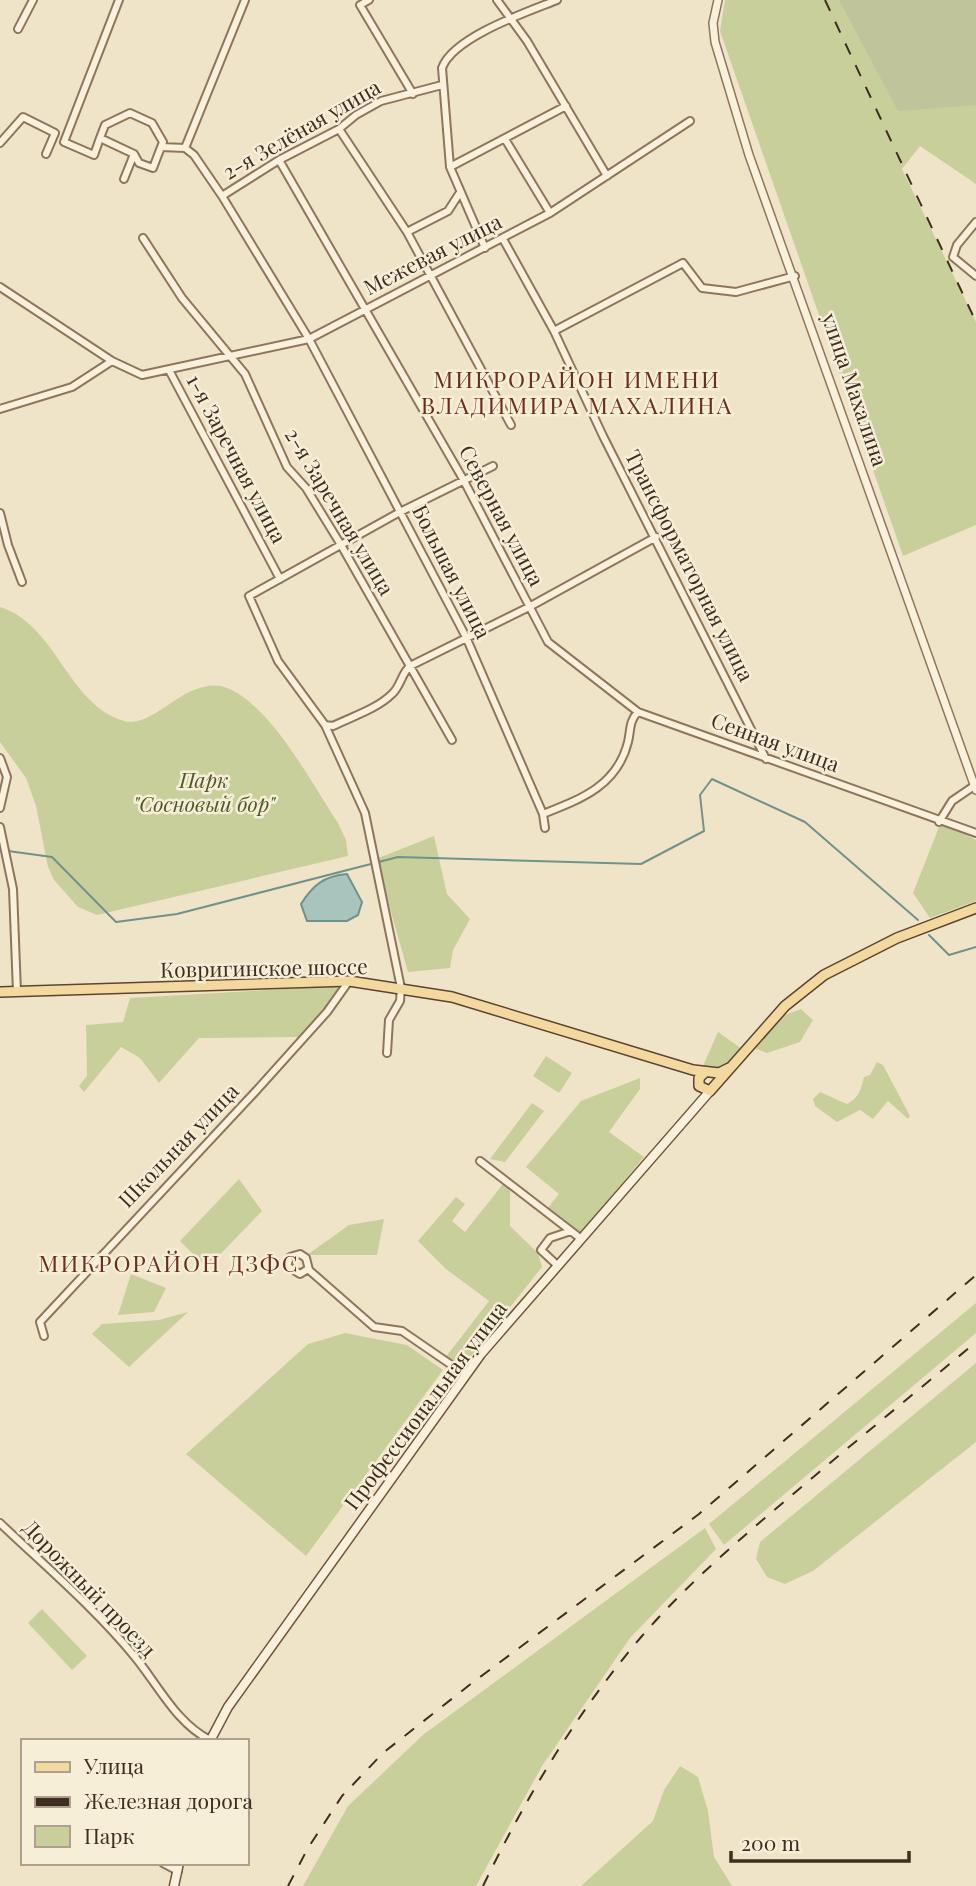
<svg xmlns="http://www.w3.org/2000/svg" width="976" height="1886" font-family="'Playfair Display',serif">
  <rect width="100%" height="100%" fill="#f0e4c8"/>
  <!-- green -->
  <path fill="#c9cf9b" d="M 725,0 L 976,0 L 976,184 L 920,146 L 902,169 L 976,322 L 976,525 L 903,556 L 720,31 Z
    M 0,607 C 56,624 68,705 124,721 C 141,726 163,708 177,699 C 191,690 210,681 227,688 C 271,705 312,784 338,823 L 346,840 L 348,856 L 97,915 L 78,907 L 54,880 L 48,867 L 36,806 L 26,778 L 0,742 Z
    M 941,822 L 976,840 L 976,901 L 930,918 L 913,893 Z
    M 434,836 L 447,894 L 470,919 L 453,950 L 450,968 L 408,972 L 376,859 Z
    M 337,986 L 338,993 L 299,1037 L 199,1038 L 159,1083 L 140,1058 L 121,1047 L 84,1092 L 79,1086 L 87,1076 L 86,1025 L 123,1022 L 130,998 Z
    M 801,1009 L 813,1020 L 800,1042 L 767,1053 L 754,1048 L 782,1016 Z
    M 718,1032 L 742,1049 L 722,1070 L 702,1068 Z
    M 546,1056 L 572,1073 L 559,1093 L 533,1076 Z
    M 877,1062 L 883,1065 L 910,1116 L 908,1119 L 888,1101 L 873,1119 L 860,1110 L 837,1122 L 815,1106 L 813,1099 L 820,1092 L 847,1104 C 859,1098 861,1089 864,1077 L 870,1075 Z
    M 640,1078 L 640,1089 L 609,1132 L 644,1157 L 580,1234 L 547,1209 L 559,1194 L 526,1167 L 581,1101 Z
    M 532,1103 L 544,1111 L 505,1162 L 490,1159 Z
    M 239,1179 L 262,1211 L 207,1268 L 180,1241 Z
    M 503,1184 L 510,1190 L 510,1226 L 538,1253 L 542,1267 L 461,1369 L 445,1358 L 489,1301 L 446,1269 L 418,1241 L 456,1197 L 465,1204 L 452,1221 L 465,1232 Z
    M 384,1219 L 377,1255 L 307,1255 L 349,1225 Z
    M 131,1274 L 166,1288 L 154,1312 L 118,1315 Z
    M 976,1303 L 976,1333 L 724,1545 L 709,1524 Z
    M 188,1312 L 129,1367 L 92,1334 L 102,1324 L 159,1320 Z
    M 345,1333 L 407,1345 L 443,1370 L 306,1556 L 186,1454 L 308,1344 Z
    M 976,1363 L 976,1442 L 813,1571 L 785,1584 L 767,1577 L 756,1559 L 760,1542 Z
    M 705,1528 L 716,1549 L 630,1638 L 542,1766 L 476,1886 L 303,1886 L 348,1806 L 424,1734 Z
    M 42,1609 L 87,1656 L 72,1670 L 28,1623 Z
    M 680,1766 L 698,1777 L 708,1811 L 714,1857 L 732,1886 L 581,1886 L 653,1821 L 664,1790 Z"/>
  <!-- cemetery -->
  <path fill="#bfc49a" d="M 839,0 L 976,0 L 976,105 L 898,111 Z"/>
  <!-- water -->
  <path fill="#a9c4bc" stroke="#6f938a" stroke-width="2" d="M 347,874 L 362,902 L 358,915 L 347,921 L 307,921 L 301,904 C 313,885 324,876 347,874 Z"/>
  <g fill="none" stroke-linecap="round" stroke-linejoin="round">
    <!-- stream -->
    <path stroke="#6f938a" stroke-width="2" d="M 8,851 L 52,857 L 116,922 L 177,914 L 398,857 L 641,864 L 704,831 L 700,795 L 712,779 L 805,822 L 918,920
      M 929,935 L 949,955 L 976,947"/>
    <!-- minor casing -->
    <g stroke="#8d765c" stroke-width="10">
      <path id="minor" d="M 119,0 L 64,142 L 94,155 L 100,138 L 134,154 L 139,163 L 153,168 L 161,147 L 185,148
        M 245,0 L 185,148 L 194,155 L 222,196 L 309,339 L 466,637 L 543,814 L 545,828
        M 369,0 L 360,5 L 413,94
        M 497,0 L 527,41 L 607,176
        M 18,29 L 33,0
        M 339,129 L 407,232 L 511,425
        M 100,138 L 105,125 L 130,113 L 152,123 L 163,142 L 161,147
        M 505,139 L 550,213
        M 0,143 L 23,117 L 55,133 L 46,154
        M 279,160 L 463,479 L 548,642 L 638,712 L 976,833
        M 450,167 L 566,106
        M 124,179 L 134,154
        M 222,196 L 279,160 L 339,129 L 356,115 L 381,101 L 442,85
        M 976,222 L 957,245 L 953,257 L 976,276
        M 407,232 L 448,211 L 459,194
        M 143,238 L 182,298 L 245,374 L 287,467 L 306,488 L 341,545 L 452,740
        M 503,239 L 554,331 L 603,436 L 766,759
        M 485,248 L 450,167 L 442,68 C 453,37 527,12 557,0
        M 0,287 L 112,361 L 142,375 L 309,339 L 550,213 L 690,121
        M 554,331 L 683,263 L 702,288 L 736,292 L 795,276
        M 169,370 L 280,579
        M 0,409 L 72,387 L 112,361
        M 0,513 L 8,545 L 22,582
        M 325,725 L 333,726 C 351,717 377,709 392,694 C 401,686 401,674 410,666 L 529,607 L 656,537
        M 0,758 L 7,777 L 0,808
        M 543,814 C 581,799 617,786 628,742 C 631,729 629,721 638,712
        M 939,822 L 952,801 L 974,786
        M 0,827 L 13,889 L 17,992
        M 387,1053 L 389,1020 L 400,1001 L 401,988 L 365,813 L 325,725 L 278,661 L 249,596 L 400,512 L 493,466
        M 480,1161 L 580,1238
        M 557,1265 L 541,1250 L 550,1238 L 571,1231
        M 308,1269 L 300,1274 L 287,1266 L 290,1257 L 300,1254 L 306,1258 L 309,1270 L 374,1327 L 402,1331 L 466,1375
        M 44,1336 L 40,1322 L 255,1092 L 327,1012 L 349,981
        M 0,1523 C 45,1566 95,1608 135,1657 C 158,1685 177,1724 210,1740
        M 163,1863 L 178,1871"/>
    </g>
    <!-- tertiary casing -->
    <g stroke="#8d765c" stroke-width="10">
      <path id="tertiary" d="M 718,0 L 713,23 L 715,42 L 749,155 L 976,790"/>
    </g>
    <!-- secondary casing -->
    <g stroke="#6f573f" stroke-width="11">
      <path id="secondary" d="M 210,1741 L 228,1707 L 481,1354 L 710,1091
        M 174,1886 L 179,1863"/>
    </g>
    <!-- primary casing -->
    <g stroke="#5b4430" stroke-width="12">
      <path id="primary" d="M 0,992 L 349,981 L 452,997 L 693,1070 L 719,1073 L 729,1068
        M 705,1072 L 699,1078 L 699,1086 L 710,1091 L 785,1006 L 824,975 L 897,938 L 976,908"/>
    </g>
    <!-- minor -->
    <use href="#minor" stroke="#faf1dc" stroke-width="6"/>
    <!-- tertiary -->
    <use href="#tertiary" stroke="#faf1dc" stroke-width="7"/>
    <!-- secondary -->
    <use href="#secondary" stroke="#faf1dc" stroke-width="8"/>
    <!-- primary -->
    <use href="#primary" stroke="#f3d9a0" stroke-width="9"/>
    <!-- rail -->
    <path stroke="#3d2e20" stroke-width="2" stroke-dasharray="12 12" stroke-linecap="butt" d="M 825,0 L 976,322
      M 288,1886 L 308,1848 L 342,1796 L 383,1753 L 472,1683 L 699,1514 L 976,1275
      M 483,1886 C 526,1797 577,1712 642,1636 C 687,1584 740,1539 792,1495 C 853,1443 915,1393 976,1342"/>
  </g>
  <g text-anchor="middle" stroke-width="5" stroke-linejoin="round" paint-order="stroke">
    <!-- street labels -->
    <g font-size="21" fill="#3d2e20" stroke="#f7eed8">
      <text transform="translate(302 130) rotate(-30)" y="7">2-я Зелёная улица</text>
      <text transform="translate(433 255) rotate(-27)" y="7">Межевая улица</text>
      <text transform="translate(854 390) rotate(71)" y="7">улица Махалина</text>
      <text transform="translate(236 459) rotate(62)" y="7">1-я Заречная улица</text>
      <text transform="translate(339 512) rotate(59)" y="7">2-я Заречная улица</text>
      <text transform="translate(501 516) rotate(62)" y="7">Северная улица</text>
      <text transform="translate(689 566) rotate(63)" y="7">Трансформаторная улица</text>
      <text transform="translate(451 572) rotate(63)" y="7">Большая улица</text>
      <text transform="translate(775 743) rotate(20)" y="7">Сенная улица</text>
      <text transform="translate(264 969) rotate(-1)" y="7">Ковригинское шоссе</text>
      <text transform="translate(179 1146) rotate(-46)" y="7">Школьная улица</text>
      <text transform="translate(426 1406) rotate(-53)" y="7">Профессиональная улица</text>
      <text transform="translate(89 1589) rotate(46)" y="7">Дорожный проезд</text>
    </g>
    <!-- park labels -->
    <g font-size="21" font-style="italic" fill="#4d5a26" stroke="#f7eed8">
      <text x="204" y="788">Парк<tspan x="204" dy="24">"Сосновый бор"</tspan></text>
    </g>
    <!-- neighbourhood labels -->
    <g font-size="23" letter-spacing="2" fill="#6b2e1e" stroke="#f7eed8">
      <text x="577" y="388">МИКРОРАЙОН ИМЕНИ<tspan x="577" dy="26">ВЛАДИМИРА МАХАЛИНА</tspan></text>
      <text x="169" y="1272">МИКРОРАЙОН ДЗФС</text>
    </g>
  </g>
  <!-- legend -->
  <rect x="21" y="1739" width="228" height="126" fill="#f7eed8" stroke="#ada18e" stroke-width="2"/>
  <rect x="35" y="1762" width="35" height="10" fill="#f3d9a0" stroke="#ada18e" stroke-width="2"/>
  <text x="84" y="1774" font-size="21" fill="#3d2e20">Улица</text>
  <rect x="35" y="1797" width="35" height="10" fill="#3d2e20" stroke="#ada18e" stroke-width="2"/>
  <text x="84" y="1809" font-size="21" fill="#3d2e20">Железная дорога</text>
  <rect x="35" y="1826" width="35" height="21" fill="#c9cf9b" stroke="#ada18e" stroke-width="2"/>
  <text x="84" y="1844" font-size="21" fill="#3d2e20">Парк</text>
  <!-- scale -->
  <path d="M731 1851v10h178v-10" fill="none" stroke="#3d2e20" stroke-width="3.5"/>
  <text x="741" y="1851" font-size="21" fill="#3d2e20" stroke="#f7eed8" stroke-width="5" paint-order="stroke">200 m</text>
</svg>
